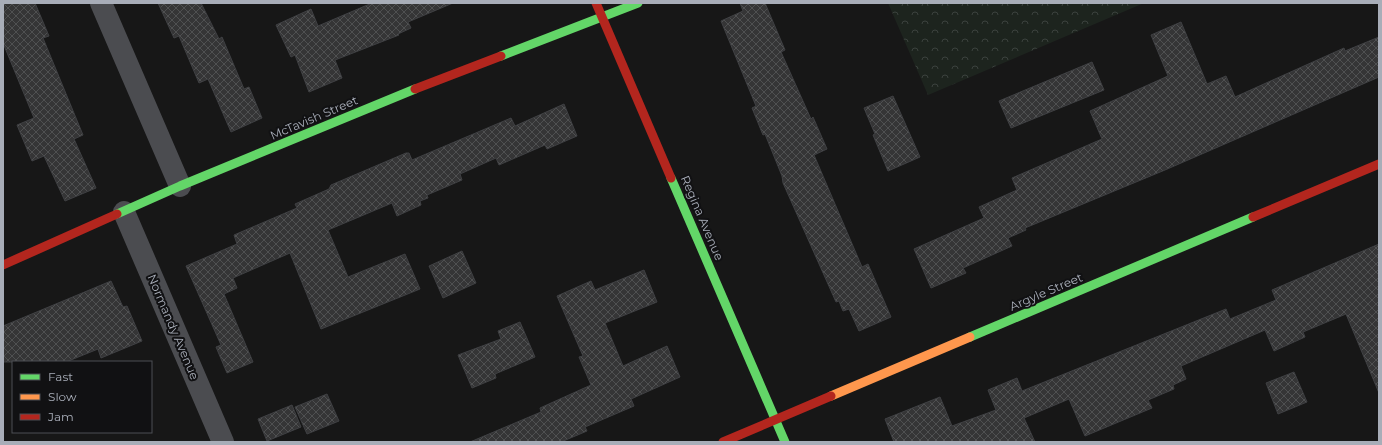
<svg xmlns="http://www.w3.org/2000/svg" width="1382" height="445" font-family="Montserrat,sans-serif">
  <defs>
    <pattern id="park-crowns" width="20" height="18" patternUnits="userSpaceOnUse"><rect width="20" height="18" fill="#1d241e"/><path d="M2 6a3 3 0 1 1 6 0M12 15a3 3 0 1 1 6 0" fill="none" stroke="#3b413d"/></pattern>
    <pattern id="building-cross-hatch" width="8" height="8" patternUnits="userSpaceOnUse"><rect width="8" height="8" fill="#353536"/><path d="M0 0l8 8M0 8l8-8" fill="none" stroke="#4f5051"/></pattern>
  </defs>
  <rect width="100%" height="100%" fill="#171717"/>
  <!-- park -->
  <path fill="url(#park-crowns)" d="M 888,3 L 1144,3 L 928,95 Z"/>
  <!-- building -->
  <path fill="url(#building-cross-hatch)" stroke="#3f4043" d="M 3,3 L 35,3 L 49,36 L 43,38 L 83,135 L 74,139 L 96,188 L 65,201 L 44,156 L 32,161 L 17,125 L 34,118 L 3,43 Z
    M 158,3 L 201,3 L 219,39 L 222,37 L 244,89 L 249,87 L 262,118 L 231,132 L 208,79 L 199,83 L 179,36 L 174,38 Z
    M 372,3 L 453,3 L 408,22 L 411,28 L 398,34 L 399,35 L 335,60 L 342,78 L 309,92 L 295,55 L 291,57 L 276,25 L 311,9 L 318,26 Z
    M 740,3 L 765,3 L 785,50 L 781,52 L 811,119 L 813,117 L 827,149 L 814,155 L 862,267 L 868,264 L 891,317 L 859,331 L 849,309 L 843,311 L 839,301 L 836,302 L 783,183 L 782,176 L 765,134 L 763,135 L 752,108 L 756,106 L 721,21 L 743,11 Z
    M 1181,22 L 1207,84 L 1226,76 L 1235,97 L 1344,48 L 1345,51 L 1379,37 L 1379,77 L 1165,170 L 1025,228 L 1026,230 L 1008,238 L 1012,246 L 963,268 L 966,273 L 931,288 L 914,249 L 984,218 L 979,207 L 1017,190 L 1012,178 L 1102,139 L 1090,111 L 1168,76 L 1151,35 Z
    M 1092,62 L 1104,90 L 1011,128 L 999,101 Z
    M 893,96 L 920,157 L 888,171 L 873,135 L 875,134 L 864,108 Z
    M 564,104 L 577,136 L 547,149 L 545,145 L 499,165 L 496,158 L 460,174 L 462,180 L 427,195 L 428,198 L 420,201 L 421,205 L 397,216 L 392,203 L 328,230 L 348,277 L 405,254 L 420,289 L 321,329 L 290,253 L 233,278 L 237,288 L 224,294 L 253,362 L 227,373 L 216,347 L 221,345 L 186,266 L 237,244 L 234,235 L 297,208 L 295,204 L 329,189 L 331,185 L 406,153 L 409,153 L 412,160 L 511,118 L 515,126 Z
    M 1379,244 L 1379,393 L 1346,314 L 1303,332 L 1305,337 L 1274,351 L 1265,330 L 1181,366 L 1186,379 L 1173,385 L 1174,389 L 1148,400 L 1152,408 L 1085,436 L 1069,399 L 1024,418 L 1035,442 L 894,442 L 885,419 L 940,397 L 952,426 L 996,410 L 988,390 L 1017,378 L 1022,391 L 1226,309 L 1230,319 L 1276,300 L 1272,290 Z
    M 462,251 L 476,283 L 443,298 L 429,266 Z
    M 644,270 L 657,302 L 605,323 L 623,366 L 667,346 L 680,377 L 631,399 L 634,406 L 585,427 L 587,431 L 561,442 L 470,442 L 541,412 L 540,408 L 591,385 L 579,357 L 583,356 L 557,296 L 591,281 L 595,290 Z
    M 111,281 L 123,307 L 127,306 L 142,341 L 101,358 L 98,349 L 66,362 L 3,362 L 3,326 Z
    M 520,322 L 535,357 L 495,374 L 496,378 L 472,388 L 458,355 L 501,339 L 498,331 Z
    M 1294,372 L 1307,402 L 1278,414 L 1266,383 Z
    M 327,394 L 339,421 L 307,434 L 295,407 Z
    M 292,405 L 301,427 L 267,441 L 258,419 Z"/>
  <g fill="none" stroke-linecap="round" stroke-linejoin="round">
    <!-- street -->
    <path stroke="#4b4c50" stroke-width="22" d="M 101,3 L 180,186
      M 124,212 L 223,442"/>
    <!-- fast -->
    <path stroke="#63d668" stroke-width="9" d="M 501,56 L 638,3
      M 671,178 L 785,442
      M 117,214 L 180,186 L 415,89
      M 970,337 L 1253,217"/>
    <!-- slow -->
    <path stroke="#ff974d" stroke-width="9" d="M 831,396 L 970,337"/>
    <!-- jam -->
    <path stroke="#b3261e" stroke-width="9" d="M 596,3 L 671,178
      M 415,89 L 501,56
      M 1253,217 L 1379,164
      M 3,265 L 117,214
      M 723,442 L 831,396"/>
  </g>
  <g text-anchor="middle" stroke-width="4" stroke-linejoin="round" paint-order="stroke">
    <!-- street labels -->
    <g font-size="12" fill="#a8adb8" stroke="#111113">
      <text transform="translate(314 118) rotate(-23)" y="4">McTavish Street</text>
      <text transform="translate(702 218) rotate(67)" y="4">Regina Avenue</text>
      <text transform="translate(1046 292) rotate(-23)" y="4">Argyle Street</text>
      <text transform="translate(173 327) rotate(67)" y="4">Normandy Avenue</text>
    </g>
  </g>
  <!-- border -->
  <rect width="1382" height="445" fill="none" stroke="#a8adb8" stroke-width="8"/>
  <!-- legend -->
  <rect x="12" y="361" width="140" height="72" fill="#111113" stroke="#4d4f55"/>
  <rect x="20" y="374" width="20" height="6" fill="#63d668" stroke="#4d4f55"/>
  <text x="48" y="381" font-size="12" fill="#a8adb8">Fast</text>
  <rect x="20" y="394" width="20" height="6" fill="#ff974d" stroke="#4d4f55"/>
  <text x="48" y="401" font-size="12" fill="#a8adb8">Slow</text>
  <rect x="20" y="414" width="20" height="6" fill="#b3261e" stroke="#4d4f55"/>
  <text x="48" y="421" font-size="12" fill="#a8adb8">Jam</text>
</svg>
